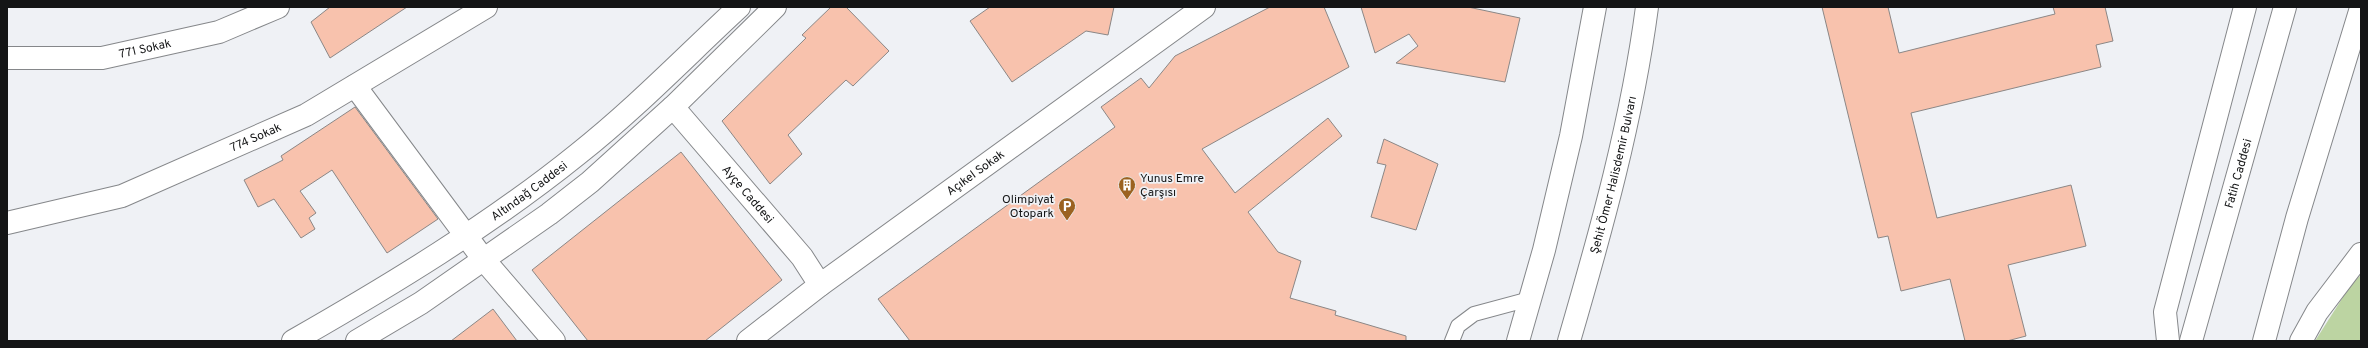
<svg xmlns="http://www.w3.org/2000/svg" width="2368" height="348" font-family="Overpass,sans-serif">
  <rect width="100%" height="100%" fill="#eff1f5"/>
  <!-- green -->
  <path fill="#bcd4a2" d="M 2361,275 L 2361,341 L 2315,341 L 2352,283 Z"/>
  <!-- building -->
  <path fill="#f8c2ad" stroke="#8b8786" d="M 330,7 L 407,7 L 330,58 L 311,22 Z
    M 831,7 L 846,7 L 889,51 L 853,86 L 846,80 L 788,135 L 802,154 L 770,184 L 722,121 L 806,38 L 802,35 Z
    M 990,7 L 1114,7 L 1108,35 L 1086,31 L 1012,82 L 970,21 Z
    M 1270,7 L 1324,7 L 1349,67 L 1202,149 L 1235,193 L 1328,118 L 1342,136 L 1248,212 L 1278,252 L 1301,261 L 1290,298 L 1336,311 L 1335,315 L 1406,336 L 1406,341 L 910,341 L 878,299 L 1115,127 L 1101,107 L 1141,78 L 1149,88 L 1175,56 Z
    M 1361,7 L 1468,7 L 1520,18 L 1505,82 L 1396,63 L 1418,46 L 1409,34 L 1375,53 Z
    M 1822,7 L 1888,7 L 1899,53 L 2055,14 L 2053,7 L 2105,7 L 2113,41 L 2096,45 L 2101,67 L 1911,113 L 1937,218 L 2071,185 L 2086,246 L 2008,265 L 2026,336 L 2007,341 L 1965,341 L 1950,279 L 1901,291 L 1888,236 L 1878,238 Z
    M 355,107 L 438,219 L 387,253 L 332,170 L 300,191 L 316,213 L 309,218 L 315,229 L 301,238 L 274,199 L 258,207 L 244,180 L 283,160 L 281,156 Z
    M 1384,139 L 1438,164 L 1416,230 L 1371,217 L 1386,165 L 1377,163 Z
    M 681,152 L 782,280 L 705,341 L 588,341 L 532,270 Z
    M 493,309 L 517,341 L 451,341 Z"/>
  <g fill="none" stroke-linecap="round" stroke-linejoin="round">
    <!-- lane casing -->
    <g stroke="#85878a" stroke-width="16">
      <path id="lane" d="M 1452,341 L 1458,326 L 1474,314 L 1530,299"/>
    </g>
    <!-- street casing -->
    <g stroke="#85878a" stroke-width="24">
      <g id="street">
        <path id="s1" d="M 7,58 L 102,58 L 219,32 L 278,7"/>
        <path d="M 355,86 L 484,260 L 554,341"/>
        <path id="s2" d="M 673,107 L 802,257 L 820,285"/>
        <path id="s3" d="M 7,223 L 122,196 L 306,115 L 486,7"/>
        <path id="s4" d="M 748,341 L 820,285 L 1204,7"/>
      </g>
    </g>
    <!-- secondary casing -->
    <g stroke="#85878a" stroke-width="24">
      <g id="secondary">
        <path id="s5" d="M 293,341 C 391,285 490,225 578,154 C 635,109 686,56 739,7"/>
        <path d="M 357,341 L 421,303 L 549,214 L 590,182 L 673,107 L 775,7"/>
        <path d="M 2168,341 L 2165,312 L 2245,7"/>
      </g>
    </g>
    <!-- primary casing -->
    <g stroke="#85878a" stroke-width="24">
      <g id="primary">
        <path d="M 1518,341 L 1544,250 L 1571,136 L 1595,7"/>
        <path id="s6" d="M 1569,341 C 1601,231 1632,121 1647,7"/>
        <path id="s7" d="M 2191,341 L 2285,7"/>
        <path d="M 2264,341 L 2297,218 L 2361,8"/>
        <path d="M 2301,341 L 2317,312 L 2361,254"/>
      </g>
    </g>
    <!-- lane -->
    <use href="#lane" stroke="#fff" stroke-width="14"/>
    <!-- street -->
    <use href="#street" stroke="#fff" stroke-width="22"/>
    <!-- secondary -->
    <use href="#secondary" stroke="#fff" stroke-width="22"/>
    <!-- primary -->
    <use href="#primary" stroke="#fff" stroke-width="22"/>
  </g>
  <!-- icons -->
  <defs>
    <g id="building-pin" transform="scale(0.9)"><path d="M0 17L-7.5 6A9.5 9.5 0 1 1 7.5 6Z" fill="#9b6220" stroke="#eff1f5"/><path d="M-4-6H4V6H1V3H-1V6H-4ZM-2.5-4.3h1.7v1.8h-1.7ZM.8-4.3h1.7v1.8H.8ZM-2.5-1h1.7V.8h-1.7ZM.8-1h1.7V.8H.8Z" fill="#fff"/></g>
    <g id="parking-pin" transform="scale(0.9)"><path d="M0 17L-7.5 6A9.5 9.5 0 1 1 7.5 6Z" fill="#9b6220" stroke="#eff1f5"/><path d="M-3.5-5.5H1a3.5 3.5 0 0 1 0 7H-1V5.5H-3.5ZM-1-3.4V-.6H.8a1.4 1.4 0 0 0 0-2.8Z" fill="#fff"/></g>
  </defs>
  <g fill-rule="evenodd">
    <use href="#building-pin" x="1127" y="185"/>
    <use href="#parking-pin" x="1067" y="206"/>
  </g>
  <g text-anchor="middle" stroke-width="3.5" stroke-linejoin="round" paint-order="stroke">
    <!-- street labels -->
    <g font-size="12" fill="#141516" stroke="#eff1f5">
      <text dy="4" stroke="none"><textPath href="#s1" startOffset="139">771 Sokak</textPath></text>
      <text dy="4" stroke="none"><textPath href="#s3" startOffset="264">774 Sokak</textPath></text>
      <text dy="4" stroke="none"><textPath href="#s4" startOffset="283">Açıkel Sokak</textPath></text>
      <text dy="4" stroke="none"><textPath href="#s7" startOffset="174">Fatih Caddesi</textPath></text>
      <text dy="4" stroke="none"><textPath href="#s6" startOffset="172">Şehit Ömer Halisdemir Bulvarı</textPath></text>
      <text dy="4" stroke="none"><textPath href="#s5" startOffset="280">Altındağ Caddesi</textPath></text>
      <text dy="4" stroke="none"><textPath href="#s2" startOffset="115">Ayçe Caddesi</textPath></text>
    </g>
    <!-- poi labels -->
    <g font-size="12" fill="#141516" stroke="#eff1f5" text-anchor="start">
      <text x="1140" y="182">Yunus Emre<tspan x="1140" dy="14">Çarşısı</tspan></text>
      <text x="1054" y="203" text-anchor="end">Olimpiyat<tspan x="1054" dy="14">Otopark</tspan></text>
    </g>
  </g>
  <!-- border -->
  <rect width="2368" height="348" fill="none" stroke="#141516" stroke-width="16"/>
</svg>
